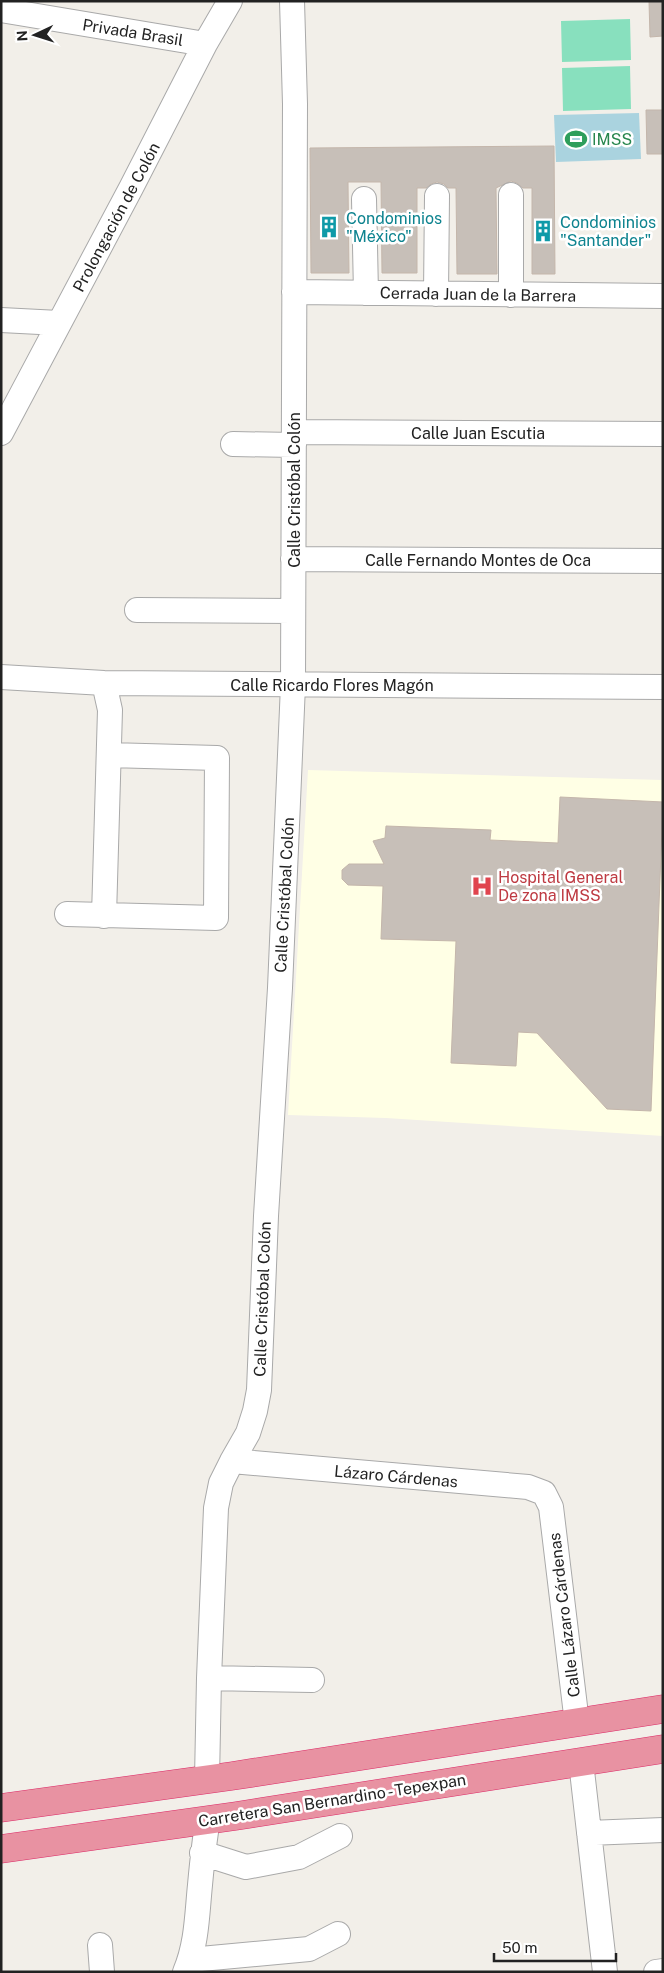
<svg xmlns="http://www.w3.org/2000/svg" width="664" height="1973" font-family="'Public Sans',sans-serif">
  <rect width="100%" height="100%" fill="#f2efe9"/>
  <!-- education -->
  <path fill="#ffffe5" d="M 308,770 L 663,780 L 663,1136 L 386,1118 L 288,1115 Z"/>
  <!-- pitch -->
  <path fill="#88e0be" d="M 630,19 L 631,60 L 562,62 L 561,21 Z
    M 630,66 L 631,109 L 563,111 L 562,68 Z"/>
  <!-- water -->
  <path fill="#aad3df" d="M 639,113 L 641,159 L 556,162 L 554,115 Z"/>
  <!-- building -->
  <path fill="#c7bfb8" stroke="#c4b6ab" d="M 649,1 L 663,1 L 663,36 L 650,37 Z
    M 646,110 L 663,110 L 663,154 L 647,154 Z
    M 554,146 L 555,274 L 532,274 L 532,188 L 523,188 L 517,183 L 511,181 L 496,188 L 497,274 L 457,274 L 456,188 L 448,188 L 444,184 L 437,182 L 431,184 L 426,188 L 417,188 L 417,273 L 382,273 L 381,182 L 348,182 L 349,273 L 311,273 L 310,148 Z
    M 560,797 L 663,802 L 651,1111 L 607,1109 L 537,1033 L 518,1032 L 516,1066 L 451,1063 L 456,941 L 381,939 L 383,886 L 348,885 L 342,879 L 342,870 L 349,864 L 384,864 L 373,841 L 385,838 L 386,826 L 491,830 L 490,840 L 558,843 Z"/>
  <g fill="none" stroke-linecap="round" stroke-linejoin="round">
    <!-- minor casing -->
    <g stroke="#a9a9a9" stroke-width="26">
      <path id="minor" d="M 1,10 L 205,44
        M 364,199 L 366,293
        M 294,292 L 663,296
        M 436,294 L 437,196
        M 511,295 L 511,195
        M 1,320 L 59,323
        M 294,432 L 663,434
        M 1,433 L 131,188 L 205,44 L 230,1
        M 233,444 L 294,445
        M 293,559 L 663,561
        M 137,610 L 293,611
        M 1,677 L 104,683 L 663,687
        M 104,683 L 110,710 L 104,916
        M 67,914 L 216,918 L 217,758 L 109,755
        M 232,1461 L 528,1487 L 544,1493 L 551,1507 L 577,1723
        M 209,1678 L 312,1680
        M 581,1762 L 605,1972
        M 207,1779 L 209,1678 L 216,1508 L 221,1483 L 232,1461 L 248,1433 L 255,1411 L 259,1390 L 266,1216 L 280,988 L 293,685 L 295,104 L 292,1
        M 589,1833 L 663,1830
        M 202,1853 L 246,1867 L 299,1857 L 340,1836
        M 100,1945 L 102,1972
        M 190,1960 L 309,1949 L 338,1934
        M 185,1972 C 197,1944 197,1914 200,1885 C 202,1863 204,1841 208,1820
        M 656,1972 L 663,1971"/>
    </g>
    <!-- highway casing -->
    <g stroke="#dc2a67" stroke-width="29">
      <path id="highway" d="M 1,1808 L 232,1776 L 663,1709
        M 1,1849 L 236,1816 L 663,1749"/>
    </g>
    <!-- minor -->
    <use href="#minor" stroke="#fff" stroke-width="24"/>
    <!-- highway -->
    <use href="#highway" stroke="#e892a2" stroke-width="28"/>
  </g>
  <!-- icons -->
  <defs>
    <g id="stadium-bare" transform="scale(1.725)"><path d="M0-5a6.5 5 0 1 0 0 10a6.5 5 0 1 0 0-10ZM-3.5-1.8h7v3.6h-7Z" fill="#2e9e5b" stroke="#fff" stroke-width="2.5" paint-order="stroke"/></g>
    <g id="building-bare" transform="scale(1.725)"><path d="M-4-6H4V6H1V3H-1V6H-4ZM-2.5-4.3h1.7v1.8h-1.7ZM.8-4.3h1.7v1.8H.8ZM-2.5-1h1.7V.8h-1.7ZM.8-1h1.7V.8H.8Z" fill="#0f9aa8" stroke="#fff" stroke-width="2.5" paint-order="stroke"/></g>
    <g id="hospital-bare" transform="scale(1.725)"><path d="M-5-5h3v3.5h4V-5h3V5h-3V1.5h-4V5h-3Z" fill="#e0444e" stroke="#fff" stroke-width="2.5" paint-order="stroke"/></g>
  </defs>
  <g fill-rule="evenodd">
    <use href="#stadium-bare" x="576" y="139"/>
    <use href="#building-bare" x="329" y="227"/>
    <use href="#building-bare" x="543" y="231"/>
    <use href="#hospital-bare" x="482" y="886"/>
  </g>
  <g text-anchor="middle" stroke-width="5" stroke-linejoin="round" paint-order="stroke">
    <!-- street labels -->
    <g font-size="16" fill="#222" stroke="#fff">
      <text transform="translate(133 32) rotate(9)" y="6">Privada Brasil</text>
      <text transform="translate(116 217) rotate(-62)" y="6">Prolongación de Colón</text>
      <text transform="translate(478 294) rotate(1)" y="6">Cerrada Juan de la Barrera</text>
      <text x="478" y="439">Calle Juan Escutia</text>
      <text transform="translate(294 490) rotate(-90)" y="6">Calle Cristóbal Colón</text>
      <text x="478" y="566">Calle Fernando Montes de Oca</text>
      <text x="332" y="691">Calle Ricardo Flores Magón</text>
      <text transform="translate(284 895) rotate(-87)" y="6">Calle Cristóbal Colón</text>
      <text transform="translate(262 1299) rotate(-88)" y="6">Calle Cristóbal Colón</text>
      <text transform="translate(396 1476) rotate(5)" y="6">Lázaro Cárdenas</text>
      <text transform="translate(564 1615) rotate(-97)" y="6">Calle Lázaro Cárdenas</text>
      <text transform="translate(332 1800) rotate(-9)" y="6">Carretera San Bernardino - Tepexpan</text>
    </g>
    <!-- leisure labels -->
    <g font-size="16" fill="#27864d" stroke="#fff" text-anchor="start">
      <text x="592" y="145">IMSS</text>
    </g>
    <!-- culture labels -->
    <g font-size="16" fill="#0d838f" stroke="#fff" text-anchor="start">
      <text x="346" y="224">Condominios<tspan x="346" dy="18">"México"</tspan></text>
      <text x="560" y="228">Condominios<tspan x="560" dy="18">"Santander"</tspan></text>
    </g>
    <!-- health labels -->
    <g font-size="16" fill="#be3a42" stroke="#fff" text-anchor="start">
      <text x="498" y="883">Hospital General<tspan x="498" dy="18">De zona IMSS</tspan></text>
    </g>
  </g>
  <!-- border -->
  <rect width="664" height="1973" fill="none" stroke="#222222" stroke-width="5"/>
  <!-- north arrow -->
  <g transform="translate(35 35) rotate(266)" stroke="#ffffff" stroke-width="4" paint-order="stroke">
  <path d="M0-4L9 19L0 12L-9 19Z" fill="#222222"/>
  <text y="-8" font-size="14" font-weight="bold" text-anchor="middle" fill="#222222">N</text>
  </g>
  <!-- scale -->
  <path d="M494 1953v8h122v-8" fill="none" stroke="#222222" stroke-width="2.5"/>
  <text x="502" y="1953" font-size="15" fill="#222222" stroke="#ffffff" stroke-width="4" paint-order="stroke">50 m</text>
</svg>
